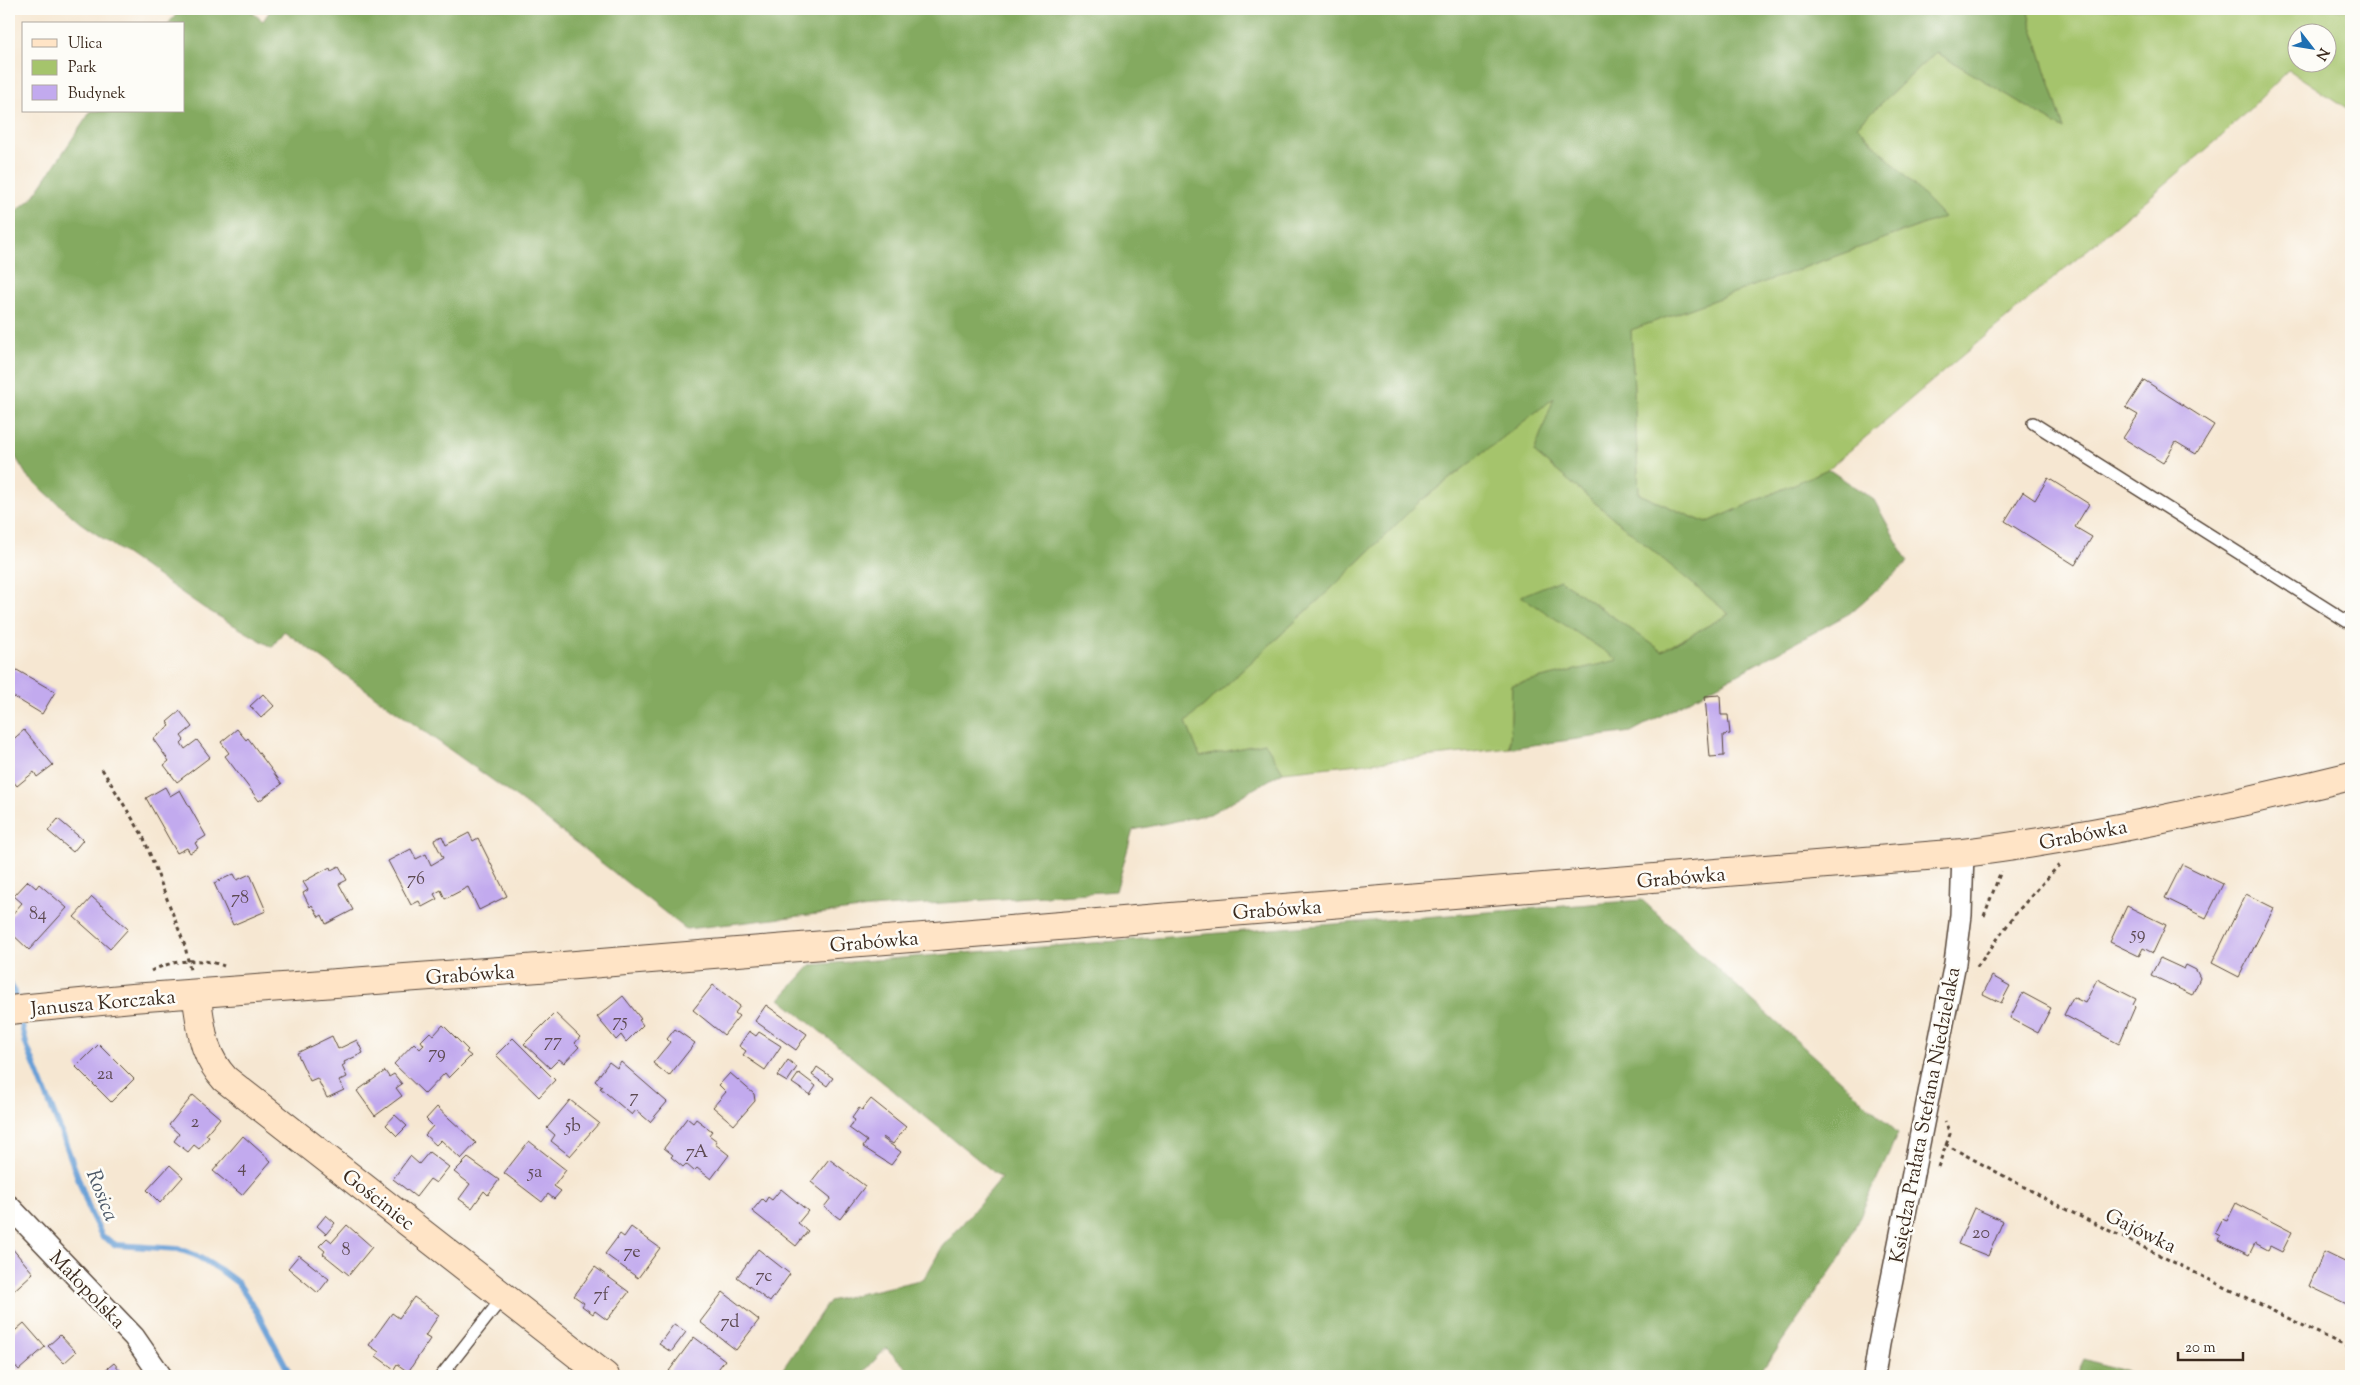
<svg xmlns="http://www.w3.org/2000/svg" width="2360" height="1385" font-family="'Sorts Mill Goudy',serif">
  <rect width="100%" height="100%" fill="#fdfcf7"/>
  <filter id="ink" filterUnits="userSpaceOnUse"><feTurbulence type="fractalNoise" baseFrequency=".02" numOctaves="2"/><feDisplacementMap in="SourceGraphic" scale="10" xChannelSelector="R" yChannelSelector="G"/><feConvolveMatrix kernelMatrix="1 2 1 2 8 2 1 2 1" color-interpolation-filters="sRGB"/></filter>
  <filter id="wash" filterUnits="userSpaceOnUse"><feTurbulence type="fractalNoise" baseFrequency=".0096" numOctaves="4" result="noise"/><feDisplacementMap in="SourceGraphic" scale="20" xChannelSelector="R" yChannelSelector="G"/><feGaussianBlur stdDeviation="1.12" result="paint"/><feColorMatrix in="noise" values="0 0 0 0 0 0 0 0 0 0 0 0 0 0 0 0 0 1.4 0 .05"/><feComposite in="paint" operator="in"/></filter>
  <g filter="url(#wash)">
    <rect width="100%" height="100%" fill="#f6e7d2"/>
    <!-- green -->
    <path fill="#a5c46c" stroke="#707745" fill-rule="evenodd" d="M 2037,9 L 2351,9 L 2351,111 L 2289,70 L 2222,136 L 1828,469 L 1706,523 L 1639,494 L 1631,330 L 1944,217 L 1857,126 L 1936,52 L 2064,129 L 2028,13 ZM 2298,32 L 2328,32 L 2328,62 L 2298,62 Z
      M 1555,397 L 1534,452 L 1729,614 L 1662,651 L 1560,580 L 1522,596 L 1619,660 L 1512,685 L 1510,748 L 1283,772 L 1265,743 L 1200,757 L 1186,722 L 1337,583 L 1417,504 Z"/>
    <!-- forest -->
    <path fill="#84aa60" stroke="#606a3f" d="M 181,9 L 248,9 L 263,21 L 271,9 L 2037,9 L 2028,13 L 2064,129 L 1936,52 L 1857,126 L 1944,217 L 1631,330 L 1639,494 L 1706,523 L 1828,469 L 1874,500 L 1908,562 L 1850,613 L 1631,732 L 1510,748 L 1512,685 L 1618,660 L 1521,596 L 1560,580 L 1662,651 L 1729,614 L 1534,452 L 1554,398 L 1417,504 L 1337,583 L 1186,722 L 1200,757 L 1265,743 L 1283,772 L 1210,814 L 1133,830 L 1116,891 L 870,908 L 686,929 L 534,810 L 284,631 L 272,647 L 204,608 L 79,522 L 27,476 L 9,446 L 9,217 L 33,197 L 91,111 L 184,111 L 184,24 L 168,24 Z
      M 1642,900 L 1898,1133 L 1842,1255 L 1758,1376 L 915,1376 L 886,1348 L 860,1376 L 778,1376 L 829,1301 L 924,1279 L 941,1249 L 1001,1178 L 780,999 L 811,965 Z
      M 2084,1359 L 2141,1376 L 2076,1376 Z"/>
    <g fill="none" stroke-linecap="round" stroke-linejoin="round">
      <!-- stream -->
      <path stroke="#689fd6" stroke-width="6" d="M 9,982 L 15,993 L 17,1004
        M 20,1016 L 26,1044 L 64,1139 L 91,1214 L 102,1236 L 116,1245 L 178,1249 L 195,1255 L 219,1269 L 238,1283 L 257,1312 L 291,1376"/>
    </g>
    <g id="blocks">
      <!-- building -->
      <path fill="#c2aaee" d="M 2144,380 L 2214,425 L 2196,454 L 2176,442 L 2163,463 L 2123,438 L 2138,415 L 2126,408 Z
        M 2048,478 L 2089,504 L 2075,527 L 2092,537 L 2075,565 L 2005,521 L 2023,492 L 2035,500 Z
        M 10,666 L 55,692 L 42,714 L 9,694 Z
        M 263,694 L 274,706 L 261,718 L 250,706 Z
        M 1720,695 L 1721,715 L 1728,715 L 1730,734 L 1723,735 L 1724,756 L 1710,757 L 1705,696 Z
        M 180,711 L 192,727 L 181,736 L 184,740 L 181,743 L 185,749 L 197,740 L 210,757 L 177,782 L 164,765 L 169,761 L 153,739 L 170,726 L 167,722 Z
        M 237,729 L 246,740 L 248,738 L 282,784 L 259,801 L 225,756 L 229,753 L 221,742 Z
        M 24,730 L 53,765 L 37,777 L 34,772 L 17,786 L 9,776 L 9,743 Z
        M 165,787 L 170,796 L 180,790 L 206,836 L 195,843 L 198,848 L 190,853 L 187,848 L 177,853 L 146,798 Z
        M 58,819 L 83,840 L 73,852 L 48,831 Z
        M 469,833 L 473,841 L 478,838 L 507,896 L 479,910 L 468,887 L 445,899 L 441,890 L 434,894 L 437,899 L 422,907 L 419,901 L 411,905 L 388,861 L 411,849 L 416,859 L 426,854 L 431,865 L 443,858 L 434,840 L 442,836 L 446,845 Z
        M 2182,864 L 2223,884 L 2206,918 L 2165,898 Z
        M 339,866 L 347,880 L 339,884 L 353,910 L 326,924 L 322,915 L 319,917 L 312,905 L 310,907 L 303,893 L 308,890 L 303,882 L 330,867 L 331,870 Z
        M 234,874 L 237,880 L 250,874 L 266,911 L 233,925 L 214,883 Z
        M 28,881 L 36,888 L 39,884 L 67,908 L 29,950 L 9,931 L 9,918 L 22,903 L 14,896 Z
        M 2246,894 L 2274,908 L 2239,977 L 2212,963 Z
        M 92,897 L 128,929 L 110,949 L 74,917 Z
        M 2127,906 L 2166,925 L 2153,953 L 2143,948 L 2139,956 L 2110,942 Z
        M 2160,958 L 2184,969 L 2186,965 L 2196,970 L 2200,978 L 2192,995 L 2151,975 Z
        M 1992,976 L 2010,986 L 2001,1003 L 1983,994 Z
        M 2097,979 L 2136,999 L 2133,1005 L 2135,1007 L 2119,1044 L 2064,1015 L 2073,997 L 2085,1003 Z
        M 713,985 L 740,1006 L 735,1013 L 739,1016 L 724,1035 L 693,1010 Z
        M 2023,993 L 2051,1008 L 2038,1033 L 2010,1018 Z
        M 623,996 L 641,1019 L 639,1020 L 643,1025 L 626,1042 L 621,1035 L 616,1040 L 597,1017 Z
        M 766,1005 L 807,1034 L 796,1050 L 755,1021 Z
        M 555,1013 L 580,1037 L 575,1043 L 579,1047 L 564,1063 L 559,1059 L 550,1068 L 524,1044 Z
        M 443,1025 L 468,1050 L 466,1052 L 471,1056 L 449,1078 L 445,1073 L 425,1094 L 394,1064 L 414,1043 L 420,1049 L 424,1045 L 421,1041 L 430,1032 L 434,1035 Z
        M 675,1029 L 695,1043 L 669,1076 L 653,1063 L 670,1042 L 667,1039 Z
        M 749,1031 L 756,1036 L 759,1032 L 781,1046 L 765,1070 L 743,1055 L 746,1051 L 739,1046 Z
        M 332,1036 L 338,1049 L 357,1040 L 363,1053 L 344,1062 L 345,1064 L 342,1066 L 347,1077 L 339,1081 L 344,1090 L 327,1098 L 317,1078 L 310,1081 L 297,1053 Z
        M 513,1038 L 555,1080 L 539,1097 L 496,1055 Z
        M 99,1044 L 134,1079 L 111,1102 L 76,1067 Z
        M 788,1060 L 797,1067 L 787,1082 L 777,1076 Z
        M 609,1062 L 617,1068 L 621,1062 L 667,1102 L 650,1122 L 636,1110 L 632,1115 L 600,1088 L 602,1087 L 595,1081 Z
        M 817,1067 L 833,1078 L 827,1086 L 812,1075 Z
        M 385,1071 L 389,1077 L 394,1074 L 402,1084 L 396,1088 L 402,1096 L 375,1116 L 357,1091 Z
        M 730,1073 L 754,1094 L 755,1101 L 734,1125 L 713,1107 L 726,1092 L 719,1085 Z
        M 799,1073 L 816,1086 L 810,1095 L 792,1083 Z
        M 193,1095 L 220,1118 L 206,1135 L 209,1137 L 199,1149 L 194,1145 L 188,1152 L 174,1141 L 179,1134 L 169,1125 Z
        M 871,1099 L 906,1127 L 893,1144 L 883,1137 L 882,1138 L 901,1152 L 891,1165 L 863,1147 L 867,1141 L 849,1128 L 855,1120 L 852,1118 L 859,1108 L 862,1110 Z
        M 570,1100 L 599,1123 L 570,1156 L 551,1141 L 555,1135 L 547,1128 Z
        M 437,1107 L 476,1143 L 461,1159 L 441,1140 L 436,1145 L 425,1135 L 433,1126 L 426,1119 Z
        M 395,1115 L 407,1126 L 397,1136 L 386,1125 Z
        M 687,1118 L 693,1123 L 696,1119 L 712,1131 L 709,1135 L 717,1141 L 715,1144 L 729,1155 L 711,1179 L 697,1168 L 694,1171 L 686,1164 L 683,1167 L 671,1157 L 673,1155 L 664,1148 Z
        M 243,1136 L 271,1161 L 242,1195 L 213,1171 Z
        M 529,1141 L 566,1170 L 554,1186 L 561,1191 L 554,1199 L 548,1194 L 542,1202 L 504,1173 Z
        M 429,1152 L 449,1167 L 436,1183 L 430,1179 L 416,1197 L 393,1179 L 410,1156 L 419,1164 Z
        M 468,1158 L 499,1180 L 488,1195 L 484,1191 L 472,1208 L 459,1199 L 470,1184 L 454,1172 Z
        M 829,1159 L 865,1186 L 840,1219 L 824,1207 L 831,1198 L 811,1182 Z
        M 170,1165 L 183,1177 L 160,1203 L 147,1190 Z
        M 781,1189 L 808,1211 L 798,1223 L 808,1231 L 796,1246 L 752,1211 L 762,1199 L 765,1202 L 768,1197 L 772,1200 Z
        M 2236,1203 L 2292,1232 L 2282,1252 L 2270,1246 L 2268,1250 L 2255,1243 L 2249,1255 L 2218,1240 L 2220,1236 L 2215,1233 L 2222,1219 L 2227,1221 Z
        M 1974,1208 L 2003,1221 L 1988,1256 L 1958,1244 Z
        M 326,1215 L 335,1223 L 326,1234 L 317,1226 Z
        M 347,1225 L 372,1247 L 349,1275 L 323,1254 L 325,1251 L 319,1246 L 327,1238 L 332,1242 Z
        M 631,1227 L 660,1248 L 638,1278 L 605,1254 L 620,1234 L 624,1237 Z
        M 11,1247 L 33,1273 L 9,1295 L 9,1249 Z
        M 758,1249 L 790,1274 L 770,1302 L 737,1277 Z
        M 2324,1252 L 2351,1265 L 2351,1306 L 2309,1286 Z
        M 299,1255 L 329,1279 L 318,1293 L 288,1268 Z
        M 595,1267 L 629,1292 L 607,1320 L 595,1311 L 593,1314 L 582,1306 L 584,1303 L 574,1296 Z
        M 723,1292 L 759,1320 L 736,1350 L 700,1322 Z
        M 414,1297 L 439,1315 L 425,1336 L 430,1339 L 408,1372 L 397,1364 L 394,1369 L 376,1356 L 379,1352 L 369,1345 L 392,1313 L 399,1318 Z
        M 24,1323 L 45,1347 L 19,1370 L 9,1359 L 9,1336 Z
        M 674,1324 L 686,1332 L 671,1352 L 659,1344 Z
        M 60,1335 L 76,1352 L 64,1363 L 48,1346 Z
        M 694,1337 L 725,1360 L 713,1376 L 676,1376 L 669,1371 Z
        M 114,1363 L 125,1376 L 98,1376 Z"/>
    </g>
  </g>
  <g filter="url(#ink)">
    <use href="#blocks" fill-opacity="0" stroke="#574639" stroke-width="1"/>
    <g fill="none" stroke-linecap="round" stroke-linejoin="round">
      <!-- lane casing -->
      <g stroke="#574639" stroke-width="14">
        <path id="lane" d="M 2033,423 L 2351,624
          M 441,1376 L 503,1297"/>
      </g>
      <!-- street casing -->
      <g stroke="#574639" stroke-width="24">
        <path id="street" d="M 9,1206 L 134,1337 L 161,1376
          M 1874,1376 L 1879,1344 L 1955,963 L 1961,915 L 1963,853"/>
      </g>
      <!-- secondary casing -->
      <g stroke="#574639" stroke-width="30">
        <path id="secondary" d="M 196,994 C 202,1028 201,1053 225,1079 L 605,1376
          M 9,1010 L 132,998 L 539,968 L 1963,853 C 2094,837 2223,807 2351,776"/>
      </g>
      <!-- path -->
      <path stroke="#574639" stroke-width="3" stroke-dasharray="4 4" stroke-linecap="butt" d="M 102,769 L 143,836 L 185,946 L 190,970
        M 1984,916 L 2001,871
        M 1977,967 L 2017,912 L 2059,865
        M 151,971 C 172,960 202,957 224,966
        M 1945,1144 L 2063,1208 L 2351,1349
        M 1938,1167 L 1950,1134 L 1945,1121"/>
      <!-- lane -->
      <use href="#lane" stroke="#fff" stroke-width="11"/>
      <!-- street -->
      <use href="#street" stroke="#fff" stroke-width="21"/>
      <!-- secondary -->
      <use href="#secondary" stroke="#ffe4c6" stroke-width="28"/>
    </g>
  </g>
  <g text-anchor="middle" stroke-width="5" stroke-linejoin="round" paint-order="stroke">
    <!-- number labels -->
    <g font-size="18" fill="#5d4a52">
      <text x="416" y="884">76</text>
      <text x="240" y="903">78</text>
      <text x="38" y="919">84</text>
      <text x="2138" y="939">59</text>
      <text x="620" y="1026">75</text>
      <text x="553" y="1046">77</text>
      <text x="437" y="1058">79</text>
      <text x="105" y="1079">2a</text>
      <text x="634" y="1102">7</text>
      <text x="195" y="1127">2</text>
      <text x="573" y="1131">5b</text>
      <text x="697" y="1157">7A</text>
      <text x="242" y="1172">4</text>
      <text x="535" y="1177">5a</text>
      <text x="1981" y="1238">20</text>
      <text x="346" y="1255">8</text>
      <text x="632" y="1257">7e</text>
      <text x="764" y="1281">7c</text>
      <text x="601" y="1300">7f</text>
      <text x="730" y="1327">7d</text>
    </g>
    <!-- street labels -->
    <g font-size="20" fill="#3b2a1e" stroke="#fdfcf7">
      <text transform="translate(2083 834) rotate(-11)" y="7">Grabówka</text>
      <text transform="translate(1681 877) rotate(-5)" y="7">Grabówka</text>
      <text transform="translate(1277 909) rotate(-4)" y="7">Grabówka</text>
      <text transform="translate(874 941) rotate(-5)" y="7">Grabówka</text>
      <text transform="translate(470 974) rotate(-4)" y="7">Grabówka</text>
      <text transform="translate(103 1002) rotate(-5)" y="7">Janusza Korczaka</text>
      <text transform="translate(1924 1115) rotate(-79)" y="7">Księdza Prałata Stefana Niedzielaka</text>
      <text transform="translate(379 1199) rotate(38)" y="7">Gościniec</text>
      <text transform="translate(2141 1230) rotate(26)" y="7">Gajówka</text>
      <text transform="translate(88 1289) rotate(46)" y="7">Małopolska</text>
    </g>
    <!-- water labels -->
    <g font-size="21" font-style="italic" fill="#4d5968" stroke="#fdfcf7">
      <text transform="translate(103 1195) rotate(68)" y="7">Rosica</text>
    </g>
  </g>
  <!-- margin -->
  <rect width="2360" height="1385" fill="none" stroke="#fdfcf7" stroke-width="30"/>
  <!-- legend -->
  <rect x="22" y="22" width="162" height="90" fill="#fdfcf7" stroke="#afa8a0"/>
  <rect x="32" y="39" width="25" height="8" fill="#ffe4c6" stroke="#afa8a0"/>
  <text x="68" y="48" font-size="15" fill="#3b2a1e">Ulica</text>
  <rect x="32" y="60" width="25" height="15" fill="#a5c46c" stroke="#afa8a0"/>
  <text x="68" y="72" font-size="15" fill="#3b2a1e">Park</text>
  <rect x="32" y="85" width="25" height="15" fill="#c2aaee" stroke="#afa8a0"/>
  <text x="68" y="98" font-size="15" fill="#3b2a1e">Budynek</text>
  <!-- north arrow -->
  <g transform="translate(2312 48) rotate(121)"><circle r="24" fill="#fdfcf7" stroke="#afa8a0"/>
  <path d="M0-4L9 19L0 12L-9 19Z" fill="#1f6fb2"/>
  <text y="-8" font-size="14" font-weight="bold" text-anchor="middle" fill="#3b2a1e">N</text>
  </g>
  <!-- scale -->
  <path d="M2178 1352v8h65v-8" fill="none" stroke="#3b2a1e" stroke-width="2.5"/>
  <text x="2185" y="1352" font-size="15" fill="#3b2a1e" stroke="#fdfcf7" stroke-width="4" paint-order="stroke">20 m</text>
</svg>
